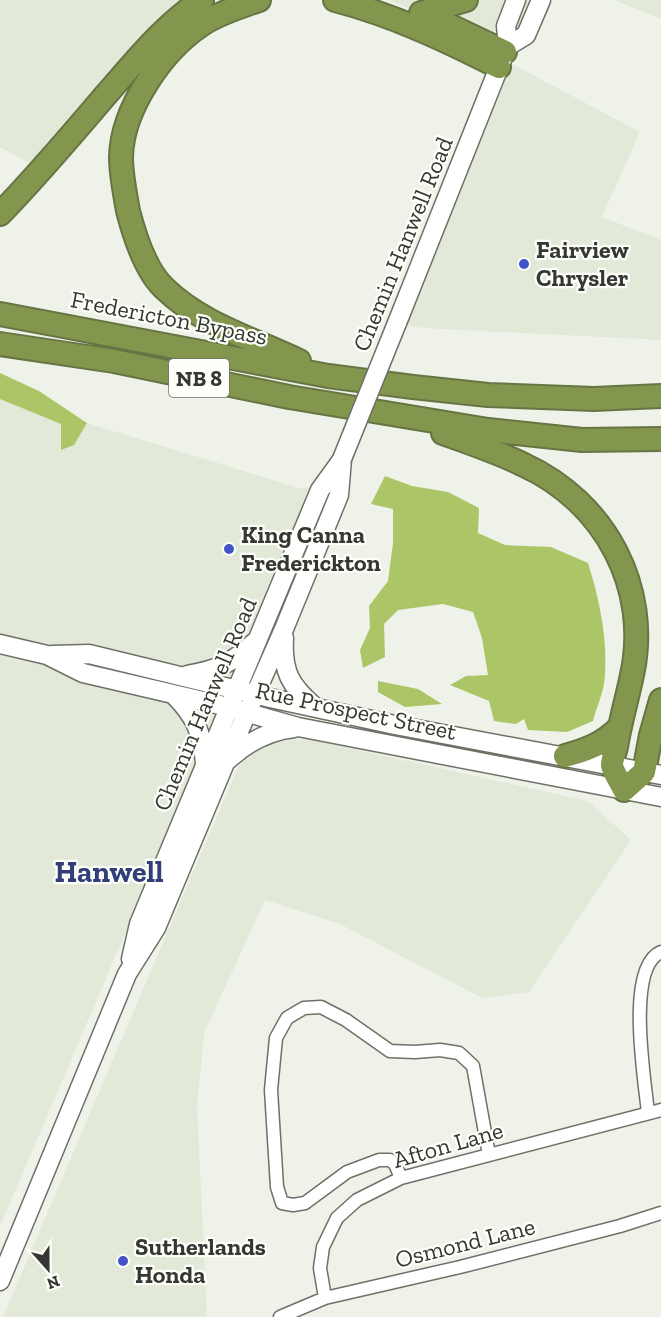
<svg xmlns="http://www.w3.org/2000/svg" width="661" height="1317" font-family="'Zilla Slab',serif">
  <rect width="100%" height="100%" fill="#eff2e9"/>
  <!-- built -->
  <path fill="#e3e9d9" d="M 0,0 L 202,0 L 42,170 L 0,147 Z
    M 388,0 L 540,0 L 503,56 L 421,13 Z
    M 614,0 L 661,0 L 661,19 Z
    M 503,59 L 640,132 L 602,217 L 661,240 L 661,340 L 423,328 L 397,323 Z
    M 0,399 L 61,424 L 61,450 L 74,445 L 87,423 L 299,488 L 316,487 L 0,1226 Z
    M 294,739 L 312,740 L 588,801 L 631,840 L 529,992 L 482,998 L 340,924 L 265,900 L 204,1033 L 197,1107 L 207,1317 L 3,1317 L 238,767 L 248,756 L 261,748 L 277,742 Z"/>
  <!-- forest -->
  <path fill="#acc566" d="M 0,373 L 39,391 L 87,423 L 74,445 L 61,450 L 61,424 L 0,399 Z
    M 385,476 L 412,486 L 448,492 L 479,508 L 478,533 L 505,545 L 551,547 L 588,563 C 600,601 609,644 604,684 C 602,696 596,709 593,721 L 567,732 L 528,730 L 524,719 L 516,724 L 494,721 L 489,701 L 450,685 L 466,676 L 488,675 L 482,638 L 473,612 L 443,604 L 398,610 L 384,624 L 385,657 L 363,668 L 360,650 L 370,628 L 369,606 L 388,581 L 393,543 L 393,509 L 371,504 Z
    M 378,681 L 418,689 L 442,704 L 405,707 L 378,692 Z"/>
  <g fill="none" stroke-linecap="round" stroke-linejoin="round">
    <!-- minor casing -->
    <g stroke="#6e7168" stroke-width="15">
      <path id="minor" d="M 648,1113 C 645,1081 625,967 661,952
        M 401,1178 L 395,1164 L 390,1160 L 379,1160 L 347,1172 L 305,1203 L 293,1205 L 282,1203 L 277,1187 L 271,1090 L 276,1038 L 287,1018 L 304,1008 L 321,1007 L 346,1020 L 390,1051 L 415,1052 L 440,1050 L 459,1053 L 473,1066 L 489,1155
        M 325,1298 L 320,1268 L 323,1247 L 337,1218 L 357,1200 L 401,1178 L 661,1110
        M 280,1317 L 325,1298 L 460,1267 L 620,1226 L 661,1213"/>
    </g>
    <!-- secondary casing -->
    <g stroke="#6e7168" stroke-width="21">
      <path id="secondary" d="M 508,46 L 506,26 L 516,0
        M 397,323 L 505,52 L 508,46 L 526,35 L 541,0
        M 284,638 C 282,671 290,686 315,707
        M 0,644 L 47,655 L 83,673 L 216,704 L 298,727 L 661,797
        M 52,655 L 89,654 L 270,698 L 395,725 L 661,775
        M 187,675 C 220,669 230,664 255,642
        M 173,694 C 195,716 202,732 205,763
        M 228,760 C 247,742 268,731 294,728
        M 131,959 L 139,924 L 320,490 L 341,461
        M 0,1281 L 127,974 L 156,928 L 225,763 L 284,629 L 339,495 L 342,459"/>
    </g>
    <!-- motorway casing -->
    <g stroke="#677544" stroke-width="26">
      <path id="motorway" d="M 259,0 C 240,7 218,13 201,25 C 162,51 122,109 121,157 C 121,175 125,193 128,211 C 134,234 146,271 164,288 C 202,325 254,339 299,361
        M 335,0 C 393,15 446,40 499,67
        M 421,13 L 466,0
        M 442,22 L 505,52
        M 0,214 C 37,176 70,137 104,97 C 135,62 163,26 202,0
        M 0,314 L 328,376 L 413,387 L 488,395 L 594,399 L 661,396
        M 0,344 L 114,361 L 289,397 L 488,430 L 582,440 L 661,439
        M 443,433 C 470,443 498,452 524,465 C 605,502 651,588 632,675 C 627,699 620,723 616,747 C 615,752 612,760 612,765 C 613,772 621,783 624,790 L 644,772 L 651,735 L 661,700
        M 565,756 C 587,750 603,744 619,728"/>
    </g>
    <!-- minor -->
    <use href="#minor" stroke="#fff" stroke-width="12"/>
    <!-- secondary -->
    <use href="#secondary" stroke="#fff" stroke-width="18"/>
    <!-- motorway -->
    <use href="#motorway" stroke="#82964d" stroke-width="22"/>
    <!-- secondary-bridge casing -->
    <g stroke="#6e7168" stroke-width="21" stroke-linecap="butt">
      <path id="secondary-bridge" d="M 342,459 L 397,323"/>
    </g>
    <!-- secondary-bridge -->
    <use href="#secondary-bridge" stroke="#fff" stroke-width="18"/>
  </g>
  <!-- markers -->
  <g fill="#4354c8" stroke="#fdfff9" stroke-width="2">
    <circle cx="524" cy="264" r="6"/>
    <circle cx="229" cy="549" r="6"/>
    <circle cx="123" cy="1261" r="6"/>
  </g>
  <g text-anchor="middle" stroke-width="4.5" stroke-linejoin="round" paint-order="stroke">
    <!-- shield labels -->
    <rect fill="#fdfff9" stroke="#72736f" stroke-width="1.5" x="169" y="359" width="60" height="38" rx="4.5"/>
    <g font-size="22" font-weight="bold" fill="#363734">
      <text x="199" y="386">NB 8</text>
    </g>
    <!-- street labels -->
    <g font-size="24" fill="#363734" stroke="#fdfff9">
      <text transform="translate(403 244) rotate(-68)" y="8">Chemin Hanwell Road</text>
      <text transform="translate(169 318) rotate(11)" y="8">Fredericton Bypass</text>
      <text transform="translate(205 704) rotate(-67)" y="8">Chemin Hanwell Road</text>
      <text transform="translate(356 711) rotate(12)" y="8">Rue Prospect Street</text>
      <text transform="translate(448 1145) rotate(-16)" y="8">Afton Lane</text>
      <text transform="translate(465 1243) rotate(-14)" y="8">Osmond Lane</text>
    </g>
    <!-- poi labels -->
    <g font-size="24" font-weight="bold" fill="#363734" stroke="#fdfff9" text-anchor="start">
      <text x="536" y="258">Fairview<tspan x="536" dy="28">Chrysler</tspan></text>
      <text x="241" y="543">King Canna<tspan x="241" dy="28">Frederickton</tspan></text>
      <text x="135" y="1255">Sutherlands<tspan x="135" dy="28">Honda</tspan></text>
    </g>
    <!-- district labels -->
    <g font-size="30" font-weight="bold" fill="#323e79" stroke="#fdfff9">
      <text x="109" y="882">Hanwell</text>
    </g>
  </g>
  <!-- north arrow -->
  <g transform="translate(48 1269) rotate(159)" stroke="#fdfff9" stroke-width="4.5" paint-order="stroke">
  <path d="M0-4.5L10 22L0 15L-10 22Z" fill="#363734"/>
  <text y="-9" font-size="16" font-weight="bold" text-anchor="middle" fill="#363734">N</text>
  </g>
</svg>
